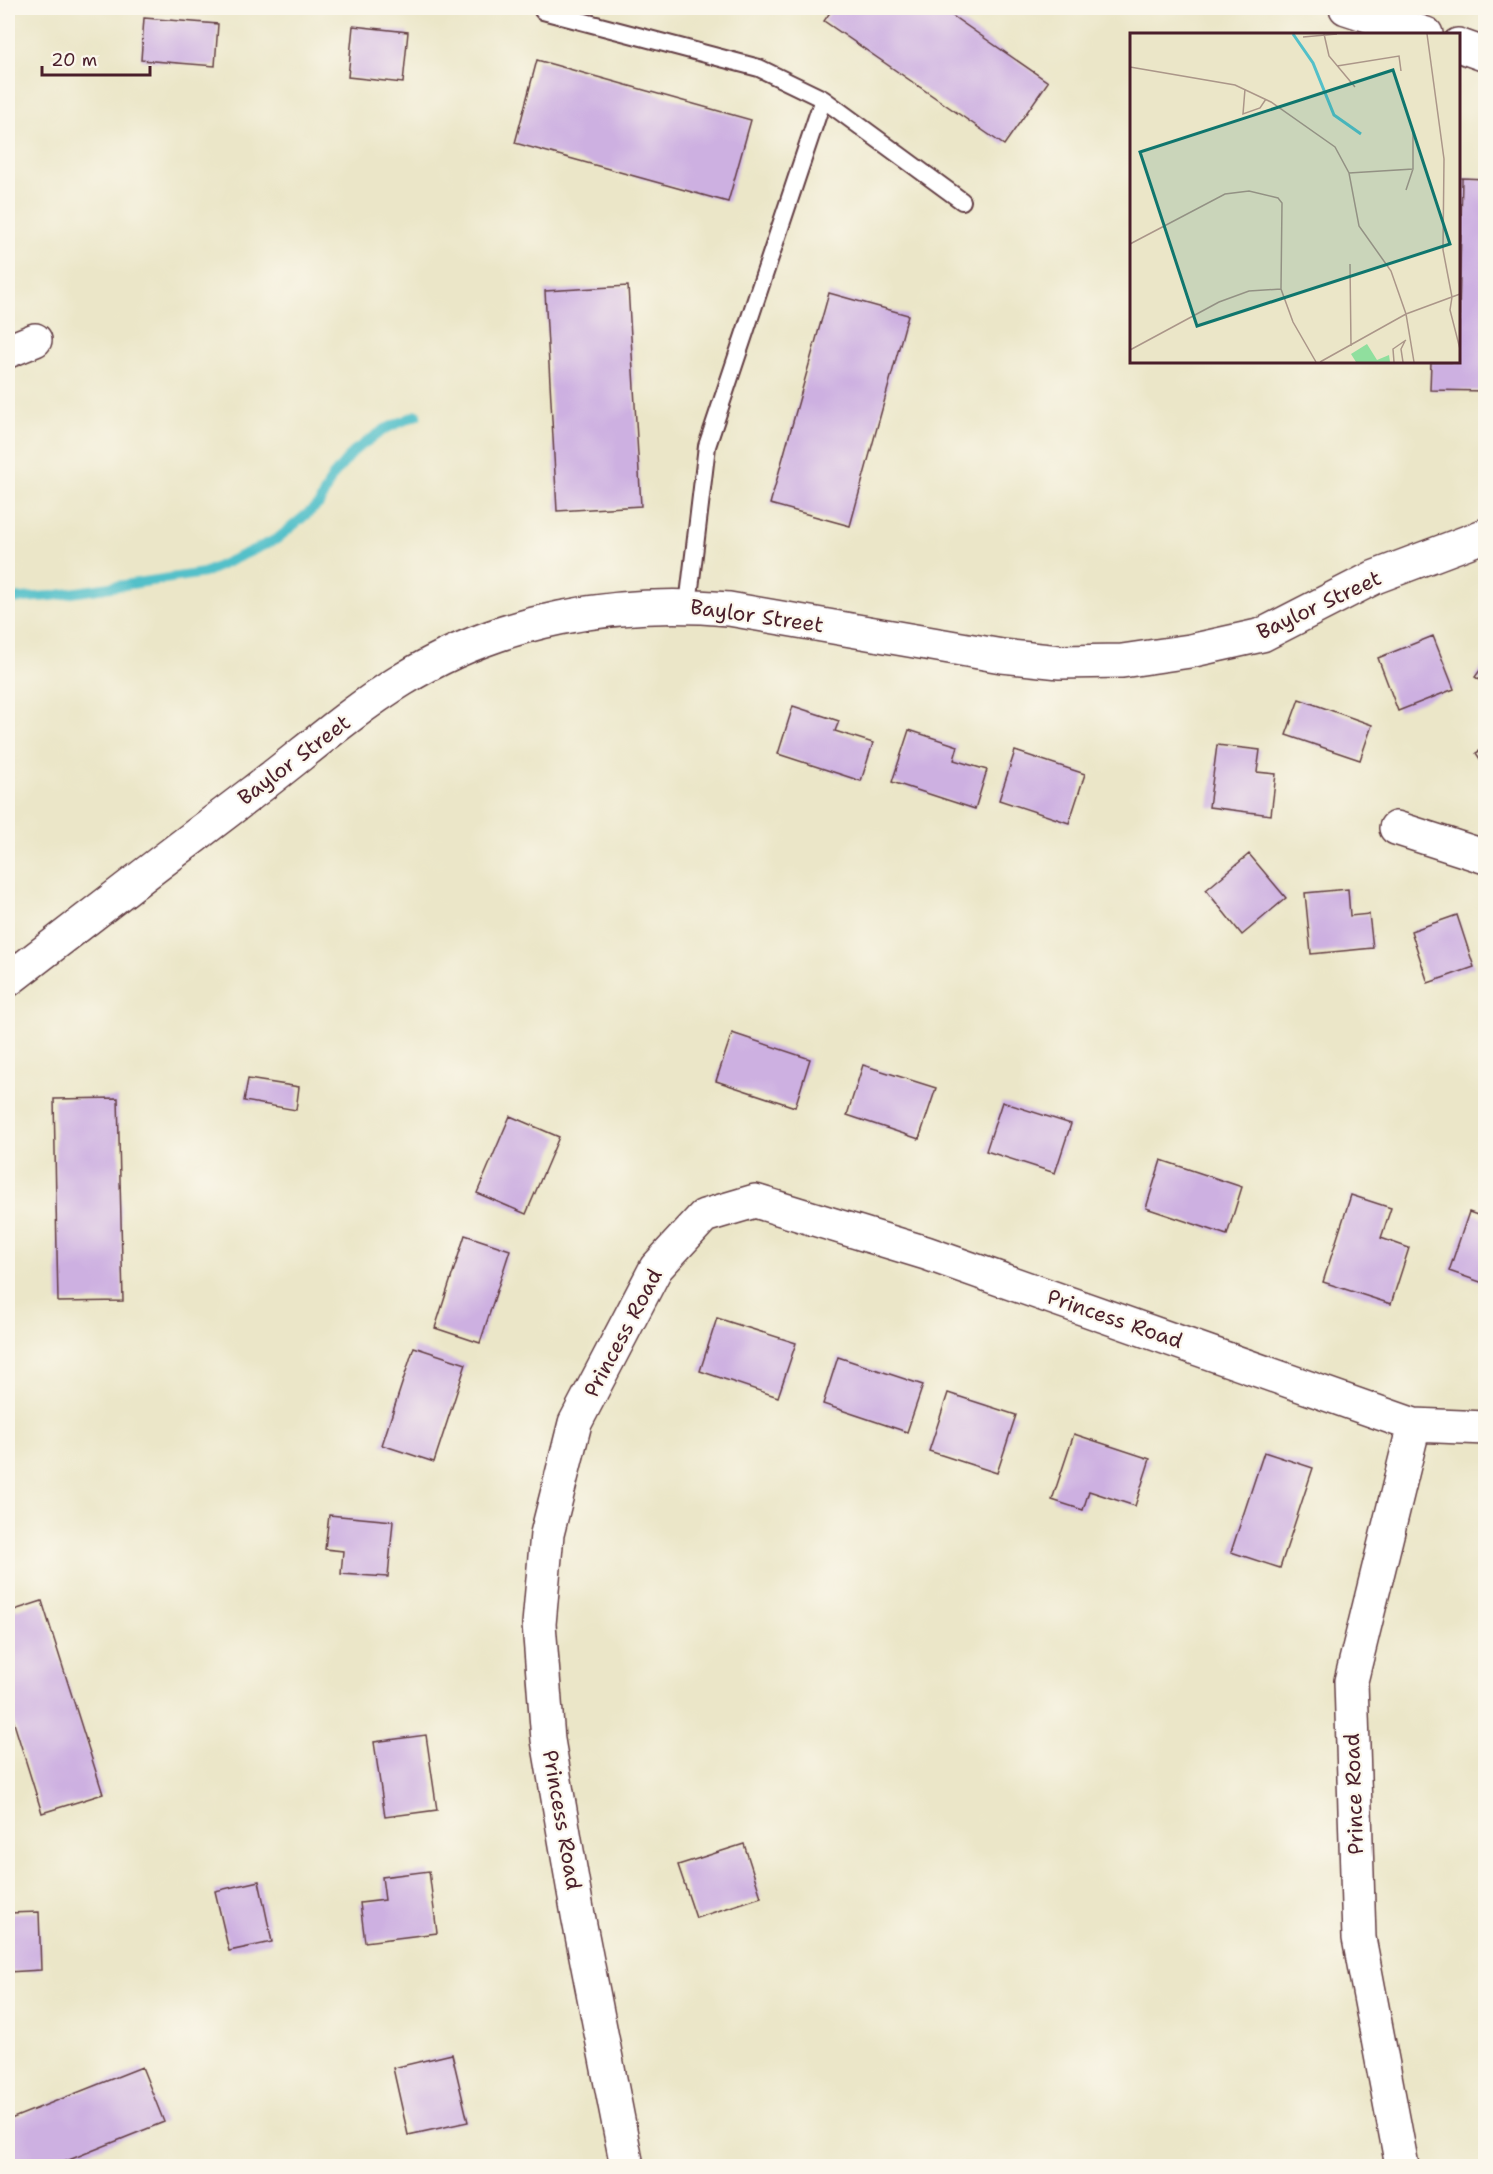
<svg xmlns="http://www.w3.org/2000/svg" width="1493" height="2174" font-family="'Shantell Sans',sans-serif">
  <rect width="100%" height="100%" fill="#fbf7ec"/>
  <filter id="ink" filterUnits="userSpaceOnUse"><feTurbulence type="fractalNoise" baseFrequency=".0167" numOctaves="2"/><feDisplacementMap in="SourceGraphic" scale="12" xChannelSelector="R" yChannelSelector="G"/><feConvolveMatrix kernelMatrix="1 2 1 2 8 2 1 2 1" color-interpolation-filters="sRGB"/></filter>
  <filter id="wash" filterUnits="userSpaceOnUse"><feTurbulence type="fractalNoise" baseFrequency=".008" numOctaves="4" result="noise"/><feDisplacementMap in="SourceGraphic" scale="24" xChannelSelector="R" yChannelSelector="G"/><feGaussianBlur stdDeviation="1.35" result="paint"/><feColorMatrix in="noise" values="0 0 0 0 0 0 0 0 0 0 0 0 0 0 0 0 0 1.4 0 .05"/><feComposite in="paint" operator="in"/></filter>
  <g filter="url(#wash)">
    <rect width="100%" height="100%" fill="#ebe6c8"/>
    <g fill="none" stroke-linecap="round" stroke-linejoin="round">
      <!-- stream -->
      <path stroke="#53c0c9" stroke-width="10" d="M 8,599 L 51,596 L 204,573 L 277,539 L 319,504 L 332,477 L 355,450 L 385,429 L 417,415"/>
    </g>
    <g id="blocks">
      <!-- building -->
      <path fill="#cdb0e1" d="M 833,8 L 941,8 L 1048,82 L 1004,145 L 824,21 Z
        M 144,18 L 218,24 L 215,66 L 141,60 Z
        M 353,26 L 408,32 L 403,83 L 348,77 Z
        M 537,60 L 751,120 L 728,202 L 515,143 Z
        M 1462,178 L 1486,179 L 1486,391 L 1430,390 L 1431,362 L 1458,362 Z
        M 628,286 L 641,506 L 557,511 L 545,291 Z
        M 829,293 L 908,315 L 850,526 L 770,504 Z
        M 1433,636 L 1454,689 L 1398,711 L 1378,658 Z
        M 1486,662 L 1486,684 L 1475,677 Z
        M 1299,699 L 1372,725 L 1360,760 L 1286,735 Z
        M 793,706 L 839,721 L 835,731 L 873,743 L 861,781 L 778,754 Z
        M 909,730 L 958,746 L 954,760 L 987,770 L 975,809 L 892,782 Z
        M 1217,745 L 1260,750 L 1257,772 L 1276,774 L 1271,815 L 1209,807 Z
        M 1486,747 L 1486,768 L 1476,753 Z
        M 1015,751 L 1085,774 L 1069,823 L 999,800 Z
        M 1249,854 L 1286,898 L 1242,935 L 1206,890 Z
        M 1348,889 L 1350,916 L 1369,914 L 1373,948 L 1311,954 L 1305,893 Z
        M 1457,915 L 1474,967 L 1428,983 L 1411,931 Z
        M 732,1033 L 810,1059 L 795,1107 L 716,1081 Z
        M 863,1065 L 936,1088 L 919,1139 L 847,1115 Z
        M 248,1079 L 299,1087 L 296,1110 L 244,1101 Z
        M 118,1098 L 123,1301 L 58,1302 L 54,1099 Z
        M 1002,1102 L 1071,1124 L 1055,1173 L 986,1151 Z
        M 510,1116 L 559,1137 L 526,1214 L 477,1193 Z
        M 1161,1160 L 1242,1187 L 1227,1235 L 1146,1208 Z
        M 1351,1195 L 1391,1208 L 1381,1238 L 1409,1248 L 1391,1304 L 1323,1282 Z
        M 1469,1212 L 1486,1218 L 1486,1284 L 1449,1271 Z
        M 465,1235 L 510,1250 L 480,1343 L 435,1328 Z
        M 717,1318 L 796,1343 L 778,1397 L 700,1371 Z
        M 414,1347 L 466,1364 L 434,1462 L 382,1445 Z
        M 838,1357 L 923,1385 L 907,1432 L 823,1404 Z
        M 948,1393 L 1016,1415 L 997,1473 L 929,1451 Z
        M 1074,1434 L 1150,1459 L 1135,1506 L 1089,1491 L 1083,1510 L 1052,1500 Z
        M 1264,1452 L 1313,1468 L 1280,1568 L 1231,1552 Z
        M 329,1515 L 393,1521 L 388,1577 L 341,1574 L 343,1551 L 325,1549 Z
        M 42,1601 L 103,1794 L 42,1813 L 8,1704 L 8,1612 Z
        M 426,1735 L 437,1810 L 385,1817 L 374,1742 Z
        M 744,1844 L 761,1897 L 696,1918 L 678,1865 Z
        M 429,1871 L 437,1933 L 365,1942 L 360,1903 L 385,1900 L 382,1877 Z
        M 259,1881 L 272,1942 L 229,1951 L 215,1891 Z
        M 39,1912 L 41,1970 L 8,1972 L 8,1913 Z
        M 452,2054 L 468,2122 L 408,2135 L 393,2068 Z
        M 142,2067 L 164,2122 L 54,2166 L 8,2166 L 8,2120 Z"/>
    </g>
  </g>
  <g filter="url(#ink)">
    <use href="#blocks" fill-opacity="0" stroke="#623d43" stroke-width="1.5"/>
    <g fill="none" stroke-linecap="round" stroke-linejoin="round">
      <!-- lane casing -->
      <g stroke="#623d43" stroke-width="20">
        <path id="lane" d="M 543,11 L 759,68 L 823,99 L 707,446 L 688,605
          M 823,99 L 962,201"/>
      </g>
      <!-- street casing -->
      <g stroke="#623d43" stroke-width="36">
        <path id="street" d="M 1346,8 L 1426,34
          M 1458,45 L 1486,55
          M 8,351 L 35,340
          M 1396,828 L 1486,857
          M 8,980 C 89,917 171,854 253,792 C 302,755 350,712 402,680 C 500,619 616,599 729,609 L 1002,656 L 1060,662 L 1122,661 L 1190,651 L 1262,635 L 1375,577 L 1486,535
          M 627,2166 L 578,1915 L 548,1740 L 539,1624 L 547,1534 L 575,1423 L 656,1268 L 704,1216 L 755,1201 L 926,1253 L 1414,1425 L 1486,1428
          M 1402,2166 L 1359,1938 L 1351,1681 L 1414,1425"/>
      </g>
      <!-- lane -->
      <use href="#lane" stroke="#fff" stroke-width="16"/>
      <!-- street -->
      <use href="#street" stroke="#fff" stroke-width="33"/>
    </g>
  </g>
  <g text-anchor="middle" stroke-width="4.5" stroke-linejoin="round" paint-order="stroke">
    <!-- street labels -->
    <g font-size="21" fill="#4a1f2b" stroke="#fbf7ec">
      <text transform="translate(1319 605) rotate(-25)" y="7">Baylor Street</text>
      <text transform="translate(757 616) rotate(8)" y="7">Baylor Street</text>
      <text transform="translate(294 760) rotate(-37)" y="7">Baylor Street</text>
      <text transform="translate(1115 1319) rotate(19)" y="7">Princess Road</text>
      <text transform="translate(623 1333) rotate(-62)" y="7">Princess Road</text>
      <text transform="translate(1354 1794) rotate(-92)" y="7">Prince Road</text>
      <text transform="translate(562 1820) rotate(80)" y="7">Princess Road</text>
    </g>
  </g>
  <!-- overview -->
  <g transform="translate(1130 33)">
    <rect width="330" height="330" fill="#ebe6c8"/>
    <path d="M 237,311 L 247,327 L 259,322 L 260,329 L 226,329 L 221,321 Z" fill="#90df9e"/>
    <path fill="none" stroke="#53c0c9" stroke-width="3" d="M 163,1 L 183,30 L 204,82 L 231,101"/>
    <path fill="none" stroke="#ab9689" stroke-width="1.5" d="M 194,1 L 199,23 L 225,54M 297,1 L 314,126 L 313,217 L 322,264 L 320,277 L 330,316M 173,4 L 207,1M 207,33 L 269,23 L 271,38M 0,34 L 105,52 L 141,69 L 205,114 L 219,140 L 229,193 L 261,238 L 276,281 L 284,329M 115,56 L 113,81 L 130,75 L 136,66M 219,140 L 283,136 L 283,100M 276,157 L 283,136M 0,211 L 95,161 L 119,158 L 148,165 L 152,170 L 151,256 L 163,289 L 186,329M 220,231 L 221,313M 0,317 L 89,269 L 119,258 L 151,256M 190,329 L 276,281 L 330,261M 264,329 L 263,316 L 276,307M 273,329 L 271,316 L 275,308"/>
    <path fill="#0f766e" fill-opacity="0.15" stroke="#0f766e" stroke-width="3" d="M 263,37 L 320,211 L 67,293 L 10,119 Z"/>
    <rect width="330" height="330" fill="none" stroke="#4a1f2b" stroke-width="3"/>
  </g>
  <!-- margin -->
  <rect width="1493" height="2174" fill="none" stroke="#fbf7ec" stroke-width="30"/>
  <!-- scale -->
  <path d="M42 66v9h108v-9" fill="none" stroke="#4a1f2b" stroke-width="3"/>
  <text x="51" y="66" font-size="18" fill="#4a1f2b" stroke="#fbf7ec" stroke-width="4.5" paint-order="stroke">20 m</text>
</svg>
